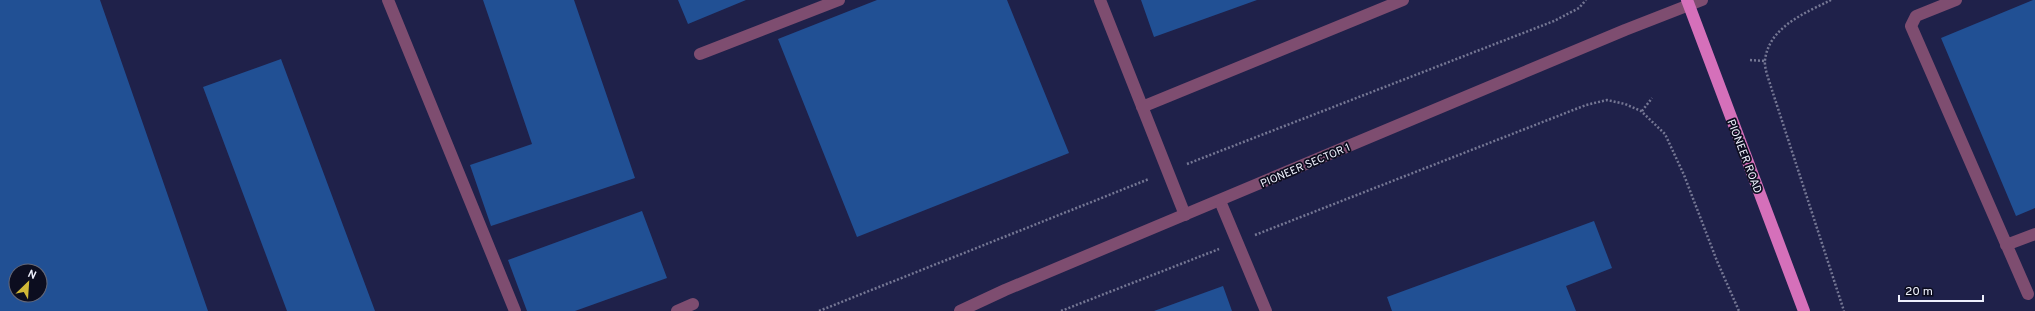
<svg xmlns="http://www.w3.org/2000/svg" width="2035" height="311" font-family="Overpass,sans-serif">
  <rect width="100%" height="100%" fill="#1f214a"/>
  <!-- building -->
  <path fill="#215094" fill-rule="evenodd" d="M 0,0 L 100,0 L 208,311 L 0,311 ZM 16,271 L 40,271 L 40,295 L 16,295 Z
    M 483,0 L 574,0 L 635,178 L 491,226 L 470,165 L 532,144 Z
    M 678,0 L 746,0 L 688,24 Z
    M 877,0 L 1007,0 L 1069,153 L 857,237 L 778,39 Z
    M 1141,0 L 1257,0 L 1154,37 Z
    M 2033,0 L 2035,0 L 2035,208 L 2016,216 L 1941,38 Z
    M 281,59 L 375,311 L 287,311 L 203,87 Z
    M 642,211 L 667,278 L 575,311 L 527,311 L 508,260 Z
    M 1594,221 L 1612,268 L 1566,286 L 1576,311 L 1392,311 L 1387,297 Z
    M 1223,286 L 1232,311 L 1154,311 Z"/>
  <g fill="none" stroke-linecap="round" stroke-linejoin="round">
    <!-- path -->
    <path stroke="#757794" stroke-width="2.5" stroke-dasharray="2 2" stroke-linecap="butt" d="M 1831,0 C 1805,13 1769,27 1765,60 C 1764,68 1769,80 1771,87 L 1844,311
      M 1750,60 L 1765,61
      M 1642,111 L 1652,98
      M 1187,164 L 1554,21 L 1579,8 L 1586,0
      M 1255,235 L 1586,105 L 1607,100 L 1625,104 L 1641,111 L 1665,134 L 1684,175 L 1717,261 L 1739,311
      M 819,311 L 1149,179
      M 1061,311 L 1219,249"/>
    <!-- lane -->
    <path stroke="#7e4d70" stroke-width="12" d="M 388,0 L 515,311
      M 1100,0 L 1185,215
      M 1956,0 L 1916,16 L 1911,26 L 2028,294
      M 700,54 L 839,0
      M 1142,107 L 1403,0
      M 1220,201 L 1266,311
      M 2006,245 L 2035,234
      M 677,311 L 693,304"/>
    <!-- street -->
    <path stroke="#7e4d70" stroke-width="12" d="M 960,311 L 1005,290 L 1625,30 L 1702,0"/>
    <!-- primary -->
    <path stroke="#d570ba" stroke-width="12" d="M 1687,0 L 1804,311"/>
  </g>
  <g text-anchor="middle" stroke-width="3.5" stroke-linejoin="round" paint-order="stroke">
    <!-- street labels -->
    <g font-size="11" fill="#eef0fc" stroke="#0c0d1f">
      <text transform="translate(1745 156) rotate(69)" y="4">PIONEER ROAD</text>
      <text transform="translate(1305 165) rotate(-23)" y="4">PIONEER SECTOR 1</text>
    </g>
  </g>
  <!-- north arrow -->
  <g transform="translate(28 283) rotate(25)"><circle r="19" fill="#0c0d1f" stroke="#666877"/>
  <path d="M0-3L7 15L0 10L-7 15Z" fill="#d0b837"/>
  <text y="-6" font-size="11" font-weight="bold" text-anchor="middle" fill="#eef0fc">N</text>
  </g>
  <!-- scale -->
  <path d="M1899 295v6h84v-6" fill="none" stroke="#eef0fc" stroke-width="2"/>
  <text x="1905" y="295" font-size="12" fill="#eef0fc" stroke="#0c0d1f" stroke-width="3" paint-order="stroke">20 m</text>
</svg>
